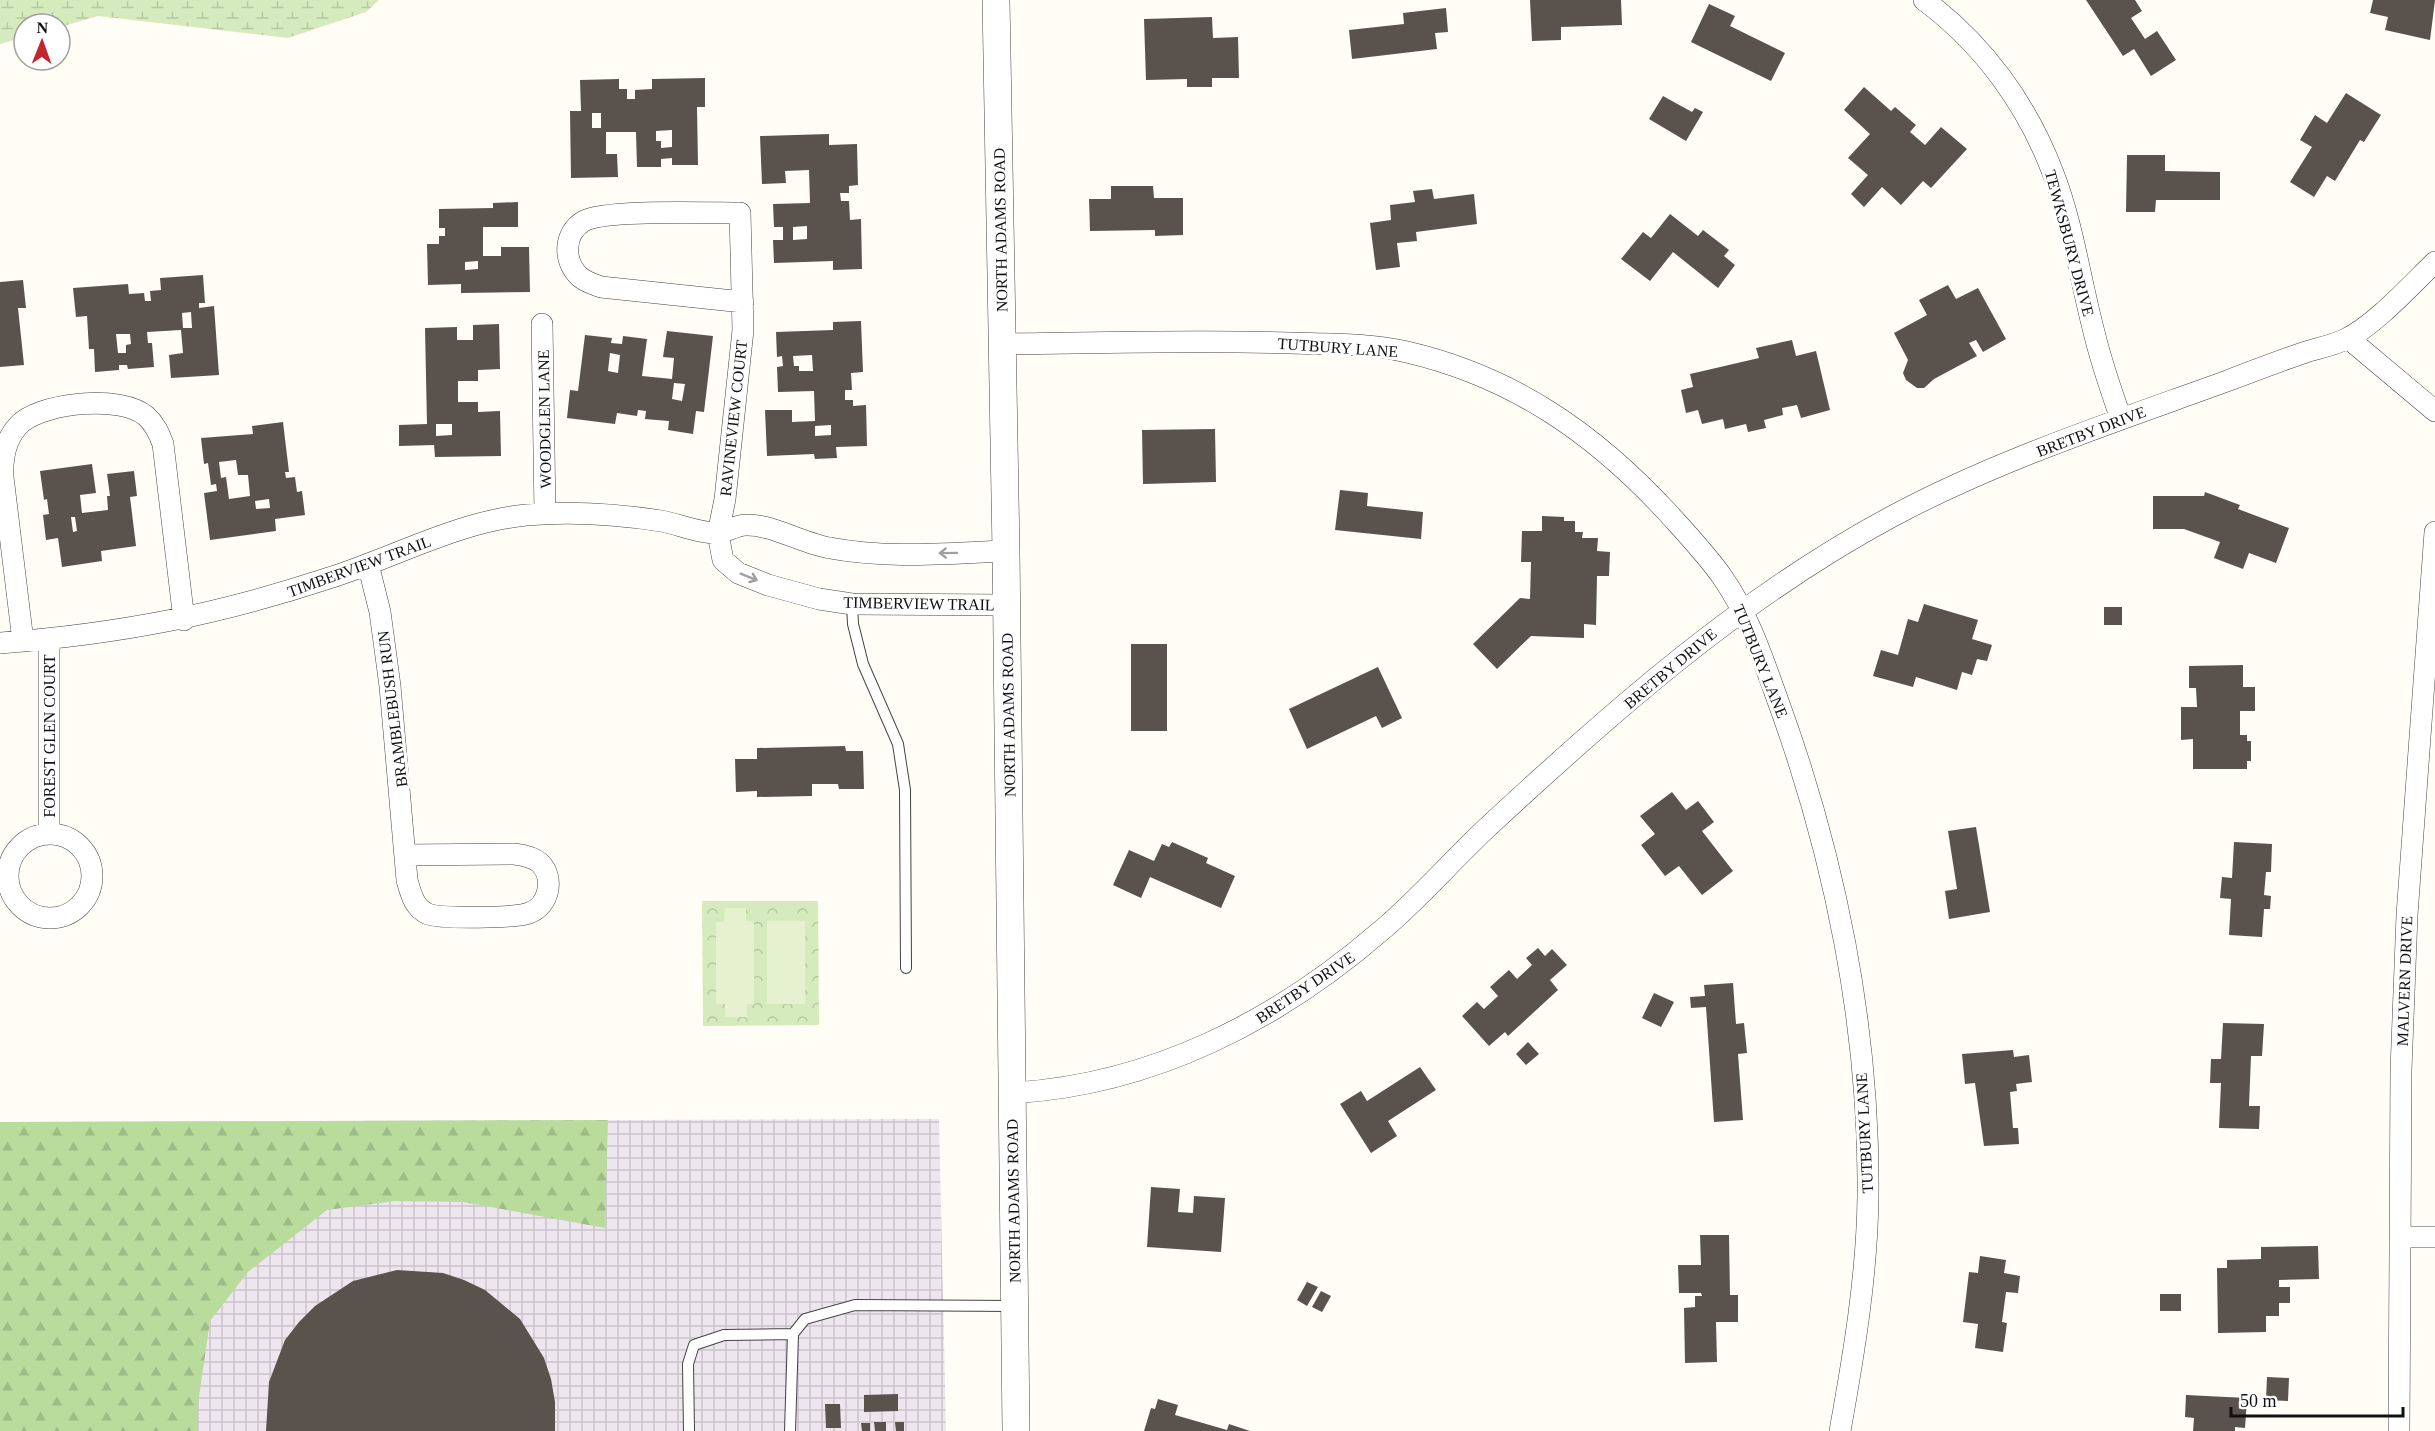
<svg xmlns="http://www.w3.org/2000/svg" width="2435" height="1431" font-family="'Times New Roman',serif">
  <defs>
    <pattern id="industrial-grid" width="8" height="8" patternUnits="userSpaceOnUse" patternTransform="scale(1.5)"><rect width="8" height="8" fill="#eee6ef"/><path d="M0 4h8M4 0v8" fill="none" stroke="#cbc4cc"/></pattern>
    <pattern id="forest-firs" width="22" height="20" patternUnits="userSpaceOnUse" patternTransform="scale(1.5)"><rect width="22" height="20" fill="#b9dc9c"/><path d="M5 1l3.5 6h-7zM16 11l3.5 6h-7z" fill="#9ebc85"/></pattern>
    <pattern id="wetland-marsh" width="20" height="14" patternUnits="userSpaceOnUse" patternTransform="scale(1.5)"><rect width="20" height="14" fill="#d5ebbd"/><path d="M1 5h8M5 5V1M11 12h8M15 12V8" fill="none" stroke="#b6c8a1"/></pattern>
    <pattern id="park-crowns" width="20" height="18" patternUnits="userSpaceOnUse" patternTransform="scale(1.5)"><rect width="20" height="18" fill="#d5ebbd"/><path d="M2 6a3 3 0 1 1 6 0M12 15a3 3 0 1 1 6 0" fill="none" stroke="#b6c8a1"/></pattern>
  </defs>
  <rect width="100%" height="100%" fill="#fffdf5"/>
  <!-- industrial -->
  <path fill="url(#industrial-grid)" d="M 939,1119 L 946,1431 L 0,1431 L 0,1122 Z"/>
  <!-- forest -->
  <path fill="url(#forest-firs)" d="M 608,1120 L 605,1228 L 463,1202 L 395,1201 L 327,1210 L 248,1272 L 210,1321 L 198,1404 L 198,1431 L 0,1431 L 0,1122 Z"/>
  <!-- wetland -->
  <path fill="url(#wetland-marsh)" d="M 0,0 L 379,0 L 366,12 L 288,38 L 98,16 L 60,27 L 60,24 L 24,24 L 24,37 L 0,44 Z"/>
  <!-- park -->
  <path fill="url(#park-crowns)" d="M 702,901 L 818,901 L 819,1025 L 703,1026 Z"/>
  <!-- pitch -->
  <path fill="#e6f2cf" d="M 725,908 L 746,908 L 746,921 L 754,922 L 754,1004 L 747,1004 L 747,1017 L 725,1017 L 725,1004 L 716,1004 L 716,922 L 724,922 Z
    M 767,921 L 805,921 L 805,1004 L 767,1004 Z"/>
  <!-- building -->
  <path fill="#5a524d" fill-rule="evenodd" d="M 1530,0 L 1621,0 L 1622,25 L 1561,27 L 1561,40 L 1532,41 Z
    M 2086,0 L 2135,0 L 2142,11 L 2131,18 L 2145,39 L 2157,31 L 2176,60 L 2151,76 L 2134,49 L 2123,56 Z
    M 2373,0 L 2435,0 L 2430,40 L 2385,30 L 2388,17 L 2370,13 Z
    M 1709,4 L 1735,16 L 1730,26 L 1785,53 L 1771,81 L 1691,42 Z
    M 1446,8 L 1448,32 L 1435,33 L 1437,49 L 1352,59 L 1349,30 L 1404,24 L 1403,13 Z
    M 1212,17 L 1213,38 L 1238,37 L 1239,78 L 1212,78 L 1212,87 L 1187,87 L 1187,79 L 1146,80 L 1144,19 Z
    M 705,78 L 705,107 L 697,107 L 698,165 L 672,165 L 672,158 L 661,159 L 661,167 L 637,167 L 636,132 L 606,132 L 606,154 L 617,154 L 618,177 L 571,178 L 570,111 L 581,111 L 580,80 L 619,79 L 619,89 L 627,89 L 627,99 L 635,99 L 635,90 L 652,89 L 652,79 ZM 592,113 L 601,113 L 601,128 L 592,128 ZM 672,130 L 672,147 L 661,148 L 661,141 L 656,141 L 656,131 Z
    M 1864,87 L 1891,111 L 1895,107 L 1916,125 L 1910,132 L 1925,145 L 1941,127 L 1967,149 L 1931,188 L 1923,181 L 1901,205 L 1882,187 L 1864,207 L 1851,194 L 1868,175 L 1848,158 L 1870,134 L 1844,110 Z
    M 2346,93 L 2381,115 L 2364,142 L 2360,140 L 2335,181 L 2327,176 L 2314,197 L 2290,182 L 2312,147 L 2300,140 L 2315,115 L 2327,123 Z
    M 1663,96 L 1692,112 L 1695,108 L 1703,112 L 1686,141 L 1649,119 Z
    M 829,134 L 829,145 L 857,144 L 858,185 L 849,186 L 849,193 L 840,193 L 841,201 L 849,201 L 850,220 L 861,219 L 862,269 L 833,270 L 833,261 L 774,263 L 773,240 L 783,240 L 783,227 L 774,227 L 773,204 L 810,203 L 809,170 L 785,171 L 786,183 L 762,184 L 760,136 ZM 807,226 L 807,239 L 793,240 L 793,227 Z
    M 2127,155 L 2165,155 L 2165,171 L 2220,172 L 2220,200 L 2156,200 L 2155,212 L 2126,212 Z
    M 1111,186 L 1153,186 L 1154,198 L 1183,198 L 1183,235 L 1155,236 L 1155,230 L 1090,231 L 1089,199 L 1111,199 Z
    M 1432,189 L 1434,199 L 1474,194 L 1477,224 L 1416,232 L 1417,241 L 1397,243 L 1400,267 L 1376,270 L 1370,223 L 1391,220 L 1390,205 L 1415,202 L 1413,191 Z
    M 518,202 L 518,227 L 483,227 L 483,256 L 501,256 L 501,247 L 529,247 L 530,292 L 461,293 L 461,284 L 428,285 L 427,244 L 439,244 L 439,236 L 445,236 L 445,228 L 439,228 L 439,209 L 493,208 L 493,203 ZM 478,261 L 478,269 L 465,270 L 465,262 Z
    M 1670,214 L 1698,236 L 1703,230 L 1729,250 L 1724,256 L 1735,265 L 1718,288 L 1673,252 L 1650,281 L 1621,259 L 1643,232 L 1651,238 Z
    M 203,275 L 205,303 L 199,303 L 199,308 L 214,306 L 219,375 L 171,378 L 169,355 L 183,353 L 181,330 L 147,332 L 148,343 L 152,343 L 154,367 L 128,369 L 127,365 L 119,365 L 119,370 L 95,372 L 94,349 L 89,349 L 87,316 L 76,317 L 73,288 L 128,284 L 129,294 L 144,293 L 145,301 L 151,301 L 150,291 L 161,290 L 160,278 ZM 191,312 L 192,328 L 183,328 L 182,313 ZM 116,334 L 130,334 L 131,344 L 126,345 L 126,353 L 118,353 Z
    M 23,280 L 26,308 L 18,308 L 24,365 L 0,367 L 0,282 Z
    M 1948,285 L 1956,299 L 1978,288 L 2006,339 L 1983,352 L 1976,340 L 1969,343 L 1977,356 L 1934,379 L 1924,388 L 1917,388 L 1906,380 L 1903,373 L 1908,360 L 1894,333 L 1927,315 L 1919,300 Z
    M 861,321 L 863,372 L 851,373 L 852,390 L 845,390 L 845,400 L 853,400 L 853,406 L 866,405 L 867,446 L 836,447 L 837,458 L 815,459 L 814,454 L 767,456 L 765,410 L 792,410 L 792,422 L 815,421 L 814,391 L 778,392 L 777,367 L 783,366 L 782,356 L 777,357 L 776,332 L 833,330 L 833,322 ZM 812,355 L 813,371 L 799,371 L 799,366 L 794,366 L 793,356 ZM 831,425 L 831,435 L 815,436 L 815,426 Z
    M 499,324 L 500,369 L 478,370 L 478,381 L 458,381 L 458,402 L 478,402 L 478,412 L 500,411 L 501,456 L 435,457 L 434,445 L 399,446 L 399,425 L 427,424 L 425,328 L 457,327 L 457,340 L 473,340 L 473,325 ZM 436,424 L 452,424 L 452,435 L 436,436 Z
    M 667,331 L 713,336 L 704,412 L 696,411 L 693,434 L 668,430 L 669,421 L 645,419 L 646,411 L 638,410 L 637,416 L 617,413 L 615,424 L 567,418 L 570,390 L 578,391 L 585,335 L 612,338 L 611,343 L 622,344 L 623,336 L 647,339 L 642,376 L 672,379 L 674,358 L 663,357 ZM 610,353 L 620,355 L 618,373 L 608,371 ZM 674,383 L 685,384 L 682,401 L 672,399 Z
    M 1792,340 L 1796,356 L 1816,351 L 1830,410 L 1801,418 L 1797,405 L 1782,408 L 1783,415 L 1764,420 L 1766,428 L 1748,432 L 1746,424 L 1725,429 L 1723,419 L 1702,424 L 1698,410 L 1686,413 L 1681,390 L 1693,387 L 1690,374 L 1759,358 L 1756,348 Z
    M 283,422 L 289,472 L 285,472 L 286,478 L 295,477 L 297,492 L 302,491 L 305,515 L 275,519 L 276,531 L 210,540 L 204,493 L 217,491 L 216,484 L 211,485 L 208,463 L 204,464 L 201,438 L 253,434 L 252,426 ZM 236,460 L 238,475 L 248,475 L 250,496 L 229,499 L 226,477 L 221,478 L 219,462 ZM 269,499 L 270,508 L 256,509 L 255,501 Z
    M 1215,429 L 1216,482 L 1143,484 L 1142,430 Z
    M 92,464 L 96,493 L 80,495 L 82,513 L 108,510 L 107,496 L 110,496 L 107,474 L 134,471 L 137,496 L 130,497 L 136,546 L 101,551 L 102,561 L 62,567 L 58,538 L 46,540 L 43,515 L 49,514 L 47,499 L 44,500 L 40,471 ZM 71,517 L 75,517 L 77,531 L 73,532 Z
    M 1340,490 L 1368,493 L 1367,506 L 1423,512 L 1421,539 L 1335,530 Z
    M 2205,492 L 2240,505 L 2238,509 L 2289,528 L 2276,563 L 2249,553 L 2243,569 L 2214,558 L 2220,542 L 2184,529 L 2153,529 L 2153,496 L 2204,496 Z
    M 1542,516 L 1564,517 L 1564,521 L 1575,521 L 1575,532 L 1583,532 L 1582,538 L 1598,538 L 1597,551 L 1610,552 L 1609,576 L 1597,576 L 1596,625 L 1584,624 L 1584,638 L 1531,636 L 1497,669 L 1473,644 L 1520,598 L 1530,599 L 1531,562 L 1521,562 L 1522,531 L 1542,531 Z
    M 1924,604 L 1978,620 L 1972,639 L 1992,645 L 1987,661 L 1977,659 L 1972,675 L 1962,672 L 1957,690 L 1916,677 L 1913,687 L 1873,676 L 1881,650 L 1898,655 L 1908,619 L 1918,622 Z
    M 2104,607 L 2122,607 L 2122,625 L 2104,625 Z
    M 1131,644 L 1167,644 L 1167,731 L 1131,731 Z
    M 2243,665 L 2243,687 L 2255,687 L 2255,711 L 2240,711 L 2240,735 L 2247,735 L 2247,741 L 2251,741 L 2251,761 L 2247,761 L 2247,769 L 2193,769 L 2193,739 L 2181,740 L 2181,707 L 2197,707 L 2196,688 L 2189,688 L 2189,666 Z
    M 1378,667 L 1402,718 L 1382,728 L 1376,716 L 1307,749 L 1289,709 Z
    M 845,746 L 846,751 L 863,751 L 864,789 L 839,789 L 838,784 L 812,784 L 812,796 L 757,797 L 757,791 L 736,792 L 735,759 L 757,759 L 757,748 Z
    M 1672,792 L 1686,810 L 1698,801 L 1714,822 L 1702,831 L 1733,871 L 1702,895 L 1679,866 L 1665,876 L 1641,845 L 1655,834 L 1640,816 Z
    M 1976,827 L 1990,912 L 1949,919 L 1945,891 L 1957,889 L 1948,831 Z
    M 1172,842 L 1208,858 L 1206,863 L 1235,876 L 1221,908 L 1150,877 L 1141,898 L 1113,885 L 1129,850 L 1154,861 L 1162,844 L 1169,847 Z
    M 2234,842 L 2272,844 L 2271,872 L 2266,872 L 2264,895 L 2271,896 L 2270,909 L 2264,909 L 2262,937 L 2229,935 L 2231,899 L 2220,898 L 2222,877 L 2232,878 Z
    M 1538,948 L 1545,956 L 1552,949 L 1567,965 L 1550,980 L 1558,990 L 1508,1036 L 1505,1032 L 1489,1046 L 1462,1016 L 1477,1002 L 1484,1009 L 1498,996 L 1490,987 L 1509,970 L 1517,979 L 1532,965 L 1526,958 Z
    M 1733,983 L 1736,1024 L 1744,1023 L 1747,1053 L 1738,1054 L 1743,1120 L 1714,1122 L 1706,1007 L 1691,1008 L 1690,997 L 1705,996 L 1704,985 Z
    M 1654,993 L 1674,1002 L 1661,1027 L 1642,1018 Z
    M 2223,1023 L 2264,1024 L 2262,1056 L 2251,1056 L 2249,1106 L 2260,1106 L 2259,1129 L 2219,1128 L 2221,1083 L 2210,1083 L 2211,1059 L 2221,1059 Z
    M 1528,1042 L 1539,1054 L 1526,1065 L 1516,1054 Z
    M 2013,1050 L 2014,1057 L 2029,1055 L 2032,1082 L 2016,1084 L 2017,1091 L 2010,1092 L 2013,1128 L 2018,1128 L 2019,1144 L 1984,1146 L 1975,1083 L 1965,1084 L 1962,1054 Z
    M 1420,1067 L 1436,1090 L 1388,1121 L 1397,1136 L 1371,1153 L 1340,1104 L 1361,1091 L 1367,1101 Z
    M 1151,1187 L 1180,1189 L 1178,1212 L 1193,1213 L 1194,1196 L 1225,1198 L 1221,1252 L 1147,1247 Z
    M 1700,1235 L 1729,1235 L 1730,1295 L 1738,1295 L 1738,1322 L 1716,1322 L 1717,1362 L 1685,1363 L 1684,1308 L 1695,1307 L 1695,1296 L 1702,1296 L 1701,1293 L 1679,1293 L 1678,1265 L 1701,1265 Z
    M 2318,1246 L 2319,1279 L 2279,1280 L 2279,1287 L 2290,1287 L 2290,1303 L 2279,1303 L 2279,1316 L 2266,1316 L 2266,1332 L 2218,1333 L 2217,1268 L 2227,1268 L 2227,1260 L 2261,1259 L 2261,1247 Z
    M 1980,1256 L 2006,1260 L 2004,1273 L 2020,1276 L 2018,1293 L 2006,1292 L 2002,1322 L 2007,1323 L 2003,1352 L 1975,1348 L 1978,1324 L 1963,1322 L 1969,1272 L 1978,1273 Z
    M 397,1270 L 443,1273 L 464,1280 L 485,1290 L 520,1319 L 544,1358 L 551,1379 L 555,1402 L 555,1431 L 266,1431 L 269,1382 L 285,1340 L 299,1322 L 315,1306 L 353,1281 Z
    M 1307,1282 L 1318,1287 L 1307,1306 L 1297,1300 Z
    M 1321,1291 L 1331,1296 L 1322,1312 L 1312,1307 Z
    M 2160,1294 L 2181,1294 L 2181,1311 L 2160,1311 Z
    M 2267,1377 L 2289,1378 L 2288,1401 L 2266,1400 Z
    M 898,1394 L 898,1411 L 864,1412 L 864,1395 Z
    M 2186,1395 L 2247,1398 L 2245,1428 L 2235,1427 L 2235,1431 L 2193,1431 L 2194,1418 L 2185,1417 Z
    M 1158,1399 L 1178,1405 L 1175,1415 L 1227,1430 L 1229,1424 L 1250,1431 L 1144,1431 L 1151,1408 L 1155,1409 Z
    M 825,1404 L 840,1404 L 841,1428 L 826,1428 Z
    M 874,1422 L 886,1422 L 886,1431 L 875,1431 Z
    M 895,1422 L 904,1422 L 904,1431 L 896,1431 Z
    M 861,1423 L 870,1423 L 870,1431 L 862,1431 Z"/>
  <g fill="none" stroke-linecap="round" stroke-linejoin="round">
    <!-- service casing -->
    <g stroke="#444" stroke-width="12">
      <path id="service" d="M 852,604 L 853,624 L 863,664 L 898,744 L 905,790 L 906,968
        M 689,1431 L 688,1364 L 694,1345 L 724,1335 L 793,1334
        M 790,1431 L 793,1334 L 805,1319 L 855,1305 L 1015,1306"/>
    </g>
    <!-- minor casing -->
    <g stroke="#444" stroke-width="22">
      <path id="minor" d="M 1924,0 C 1983,44 2027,104 2053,173 C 2073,224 2080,279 2094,332 C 2101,362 2111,390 2121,419
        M 743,302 L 601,287 C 593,284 586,282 580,277 C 563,262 563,233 584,221 C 604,209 710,213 740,213 L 743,330 L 725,499 L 718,534 L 723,560 L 738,573 L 768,585 L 819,599 L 852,604 L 1007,605
        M 542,324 L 545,513
        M 2348,338 L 2435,411
        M 1003,344 C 1098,343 1194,340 1290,343 C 1328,344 1369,343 1407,352 C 1514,377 1595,434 1668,513 C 1687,534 1707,555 1723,578 C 1748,614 1763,659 1778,701 C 1835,857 1870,1029 1868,1197 C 1867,1276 1854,1353 1840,1431
        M 368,564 L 380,612 L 390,686 L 407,880 C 411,894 414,908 428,914 C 440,919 517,918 529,913 C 549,906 555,878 540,863 C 533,857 523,855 514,854 L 406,855
        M 23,641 L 3,477 C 2,457 6,436 22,422 C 48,402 121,395 146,416 C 155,424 159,433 163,444 L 184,620
        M 0,643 C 118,634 217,615 329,578 C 395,557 457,522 526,515 C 571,511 616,514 661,521 C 678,524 698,533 716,533 C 726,533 735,525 746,525 C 771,524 804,544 830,548 C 888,559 948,553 1006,551
        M 49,833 L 49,639
        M8 876a42 42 0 1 1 84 0a42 42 0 1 1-84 0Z
        M 1012,1093 C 1152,1085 1277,1021 1382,930 C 1421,897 1454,858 1491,824 C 1614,710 1742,597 1891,517 C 1997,460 2114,422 2227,381 C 2253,371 2279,361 2306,352 C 2319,348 2334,345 2346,339 C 2375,325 2411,285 2435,262
        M 2401,1237 L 2435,1237
        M 2399,1431 L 2401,1070 L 2407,915 L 2435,532"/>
    </g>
    <!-- tertiary casing -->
    <g stroke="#444" stroke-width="28">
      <path id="tertiary" d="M 996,0 L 1006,551 L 1016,1431"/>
    </g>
    <!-- service -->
    <use href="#service" stroke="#fff" stroke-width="10"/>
    <!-- minor -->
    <use href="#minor" stroke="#fff" stroke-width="21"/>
    <!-- tertiary -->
    <use href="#tertiary" stroke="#fff" stroke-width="27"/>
  </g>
  <!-- one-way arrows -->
  <defs><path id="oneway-shaft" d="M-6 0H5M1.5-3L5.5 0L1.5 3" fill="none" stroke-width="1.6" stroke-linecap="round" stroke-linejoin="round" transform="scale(1.5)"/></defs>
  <g stroke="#a0a0a0">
    <use href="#oneway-shaft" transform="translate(948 553) rotate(179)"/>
    <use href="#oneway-shaft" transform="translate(749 577) rotate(22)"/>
  </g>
  <g text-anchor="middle" stroke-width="6" stroke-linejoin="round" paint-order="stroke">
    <!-- street labels -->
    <g font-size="16" fill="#111" stroke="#fff">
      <text transform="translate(1000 230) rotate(-91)" y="6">NORTH ADAMS ROAD</text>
      <text transform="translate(2070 243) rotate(75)" y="6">TEWKSBURY DRIVE</text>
      <text transform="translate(1338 347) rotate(4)" y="6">TUTBURY LANE</text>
      <text transform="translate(733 418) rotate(-84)" y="6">RAVINEVIEW COURT</text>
      <text transform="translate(544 419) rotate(-91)" y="6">WOODGLEN LANE</text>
      <text transform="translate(2091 431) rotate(-21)" y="6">BRETBY DRIVE</text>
      <text transform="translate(359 566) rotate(-20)" y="6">TIMBERVIEW TRAIL</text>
      <text transform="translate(919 603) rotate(1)" y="6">TIMBERVIEW TRAIL</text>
      <text transform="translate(1761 661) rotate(68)" y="6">TUTBURY LANE</text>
      <text transform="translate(1670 668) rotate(-40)" y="6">BRETBY DRIVE</text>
      <text transform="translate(392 709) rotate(-97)" y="6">BRAMBLEBUSH RUN</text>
      <text transform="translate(1008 715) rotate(-91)" y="6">NORTH ADAMS ROAD</text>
      <text transform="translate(49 736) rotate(-90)" y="6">FOREST GLEN COURT</text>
      <text transform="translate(2404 981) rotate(-88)" y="6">MALVERN DRIVE</text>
      <text transform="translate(1305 987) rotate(-34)" y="6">BRETBY DRIVE</text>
      <text transform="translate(1864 1133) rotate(-93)" y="6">TUTBURY LANE</text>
      <text transform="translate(1013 1201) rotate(-91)" y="6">NORTH ADAMS ROAD</text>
    </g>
  </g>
  <!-- north arrow -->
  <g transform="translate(42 42) rotate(1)"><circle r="28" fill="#ffffff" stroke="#a0a0a0" stroke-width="1.5"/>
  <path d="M0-4.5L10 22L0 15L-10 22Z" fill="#c4262e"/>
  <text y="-9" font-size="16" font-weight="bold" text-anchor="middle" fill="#111111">N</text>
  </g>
  <!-- scale -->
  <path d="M2231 1407v9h172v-9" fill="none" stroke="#111111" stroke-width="3"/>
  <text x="2240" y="1407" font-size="18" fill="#111111" stroke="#ffffff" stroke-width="4.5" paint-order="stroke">50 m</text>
</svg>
